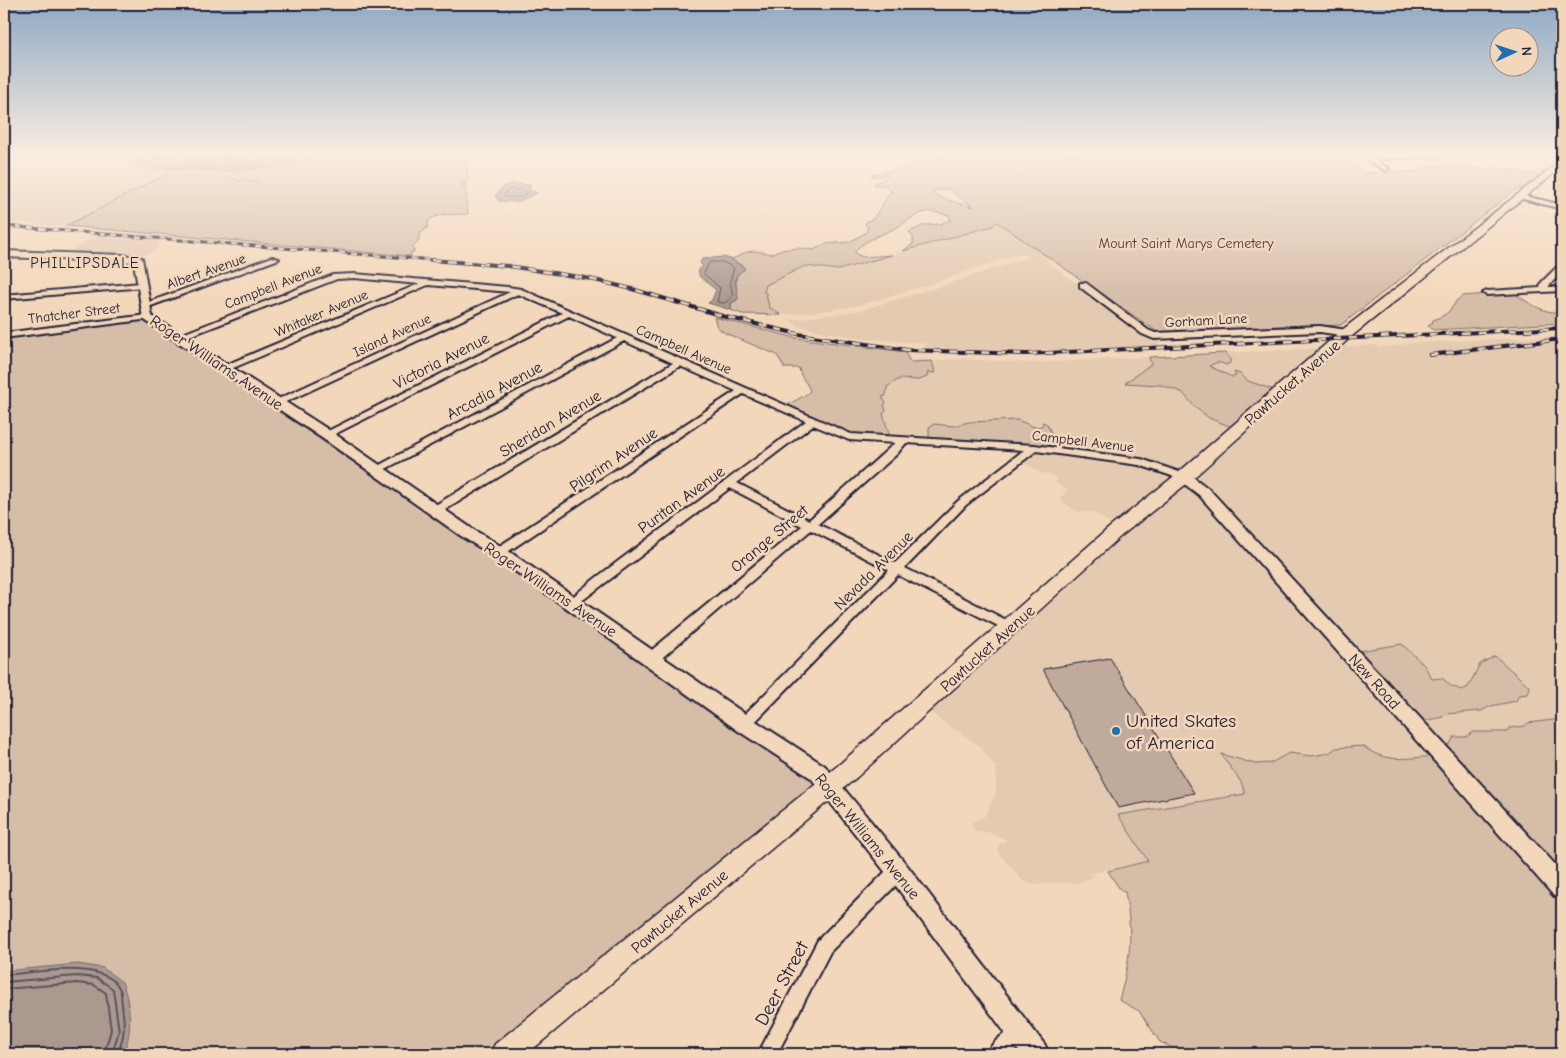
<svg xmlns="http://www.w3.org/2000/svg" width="1566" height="1058" font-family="'Comic Neue',sans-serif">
  <rect width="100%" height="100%" fill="#f3d7ba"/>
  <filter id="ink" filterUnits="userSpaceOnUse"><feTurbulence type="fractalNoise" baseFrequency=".02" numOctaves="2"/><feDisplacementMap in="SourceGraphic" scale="10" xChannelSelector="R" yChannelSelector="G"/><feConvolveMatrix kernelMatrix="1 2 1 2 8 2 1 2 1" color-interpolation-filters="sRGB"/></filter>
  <g filter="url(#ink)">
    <!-- built -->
    <path fill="#e3cab1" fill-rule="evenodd" d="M 4,153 L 128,153 L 126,160 L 137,163 L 134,163 L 138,167 L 167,171 L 170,173 L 65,227 L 4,222 Z
      M 1556,153 L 1562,154 L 1562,181 L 1505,168 L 1522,165 L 1526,162 L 1506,154 Z
      M 998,221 L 1041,246 L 1049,263 L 1074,282 L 1086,286 L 1155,336 L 1161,346 L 1008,352 L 964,352 L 962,349 L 929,348 L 926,347 L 925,343 L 866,339 L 830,333 L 799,326 L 790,320 L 858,311 L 935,288 L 1026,258 L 1025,255 L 1019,254 L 927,285 L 855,306 L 822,311 L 781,315 L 769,307 L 766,293 L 764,292 L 766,285 L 806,266 L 838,270 L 993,226 Z
      M 95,236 L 160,240 L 156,250 L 136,258 L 68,256 L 75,251 L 72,250 L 74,249 Z
      M 1562,336 L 1562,719 L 1528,723 L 1525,726 L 1510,728 L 1507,732 L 1473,732 L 1466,737 L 1455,737 L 1450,744 L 1435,756 L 1390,760 L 1379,755 L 1336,748 L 1329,753 L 1312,756 L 1289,753 L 1271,763 L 1255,764 L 1222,754 L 1241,782 L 1245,794 L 1118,815 L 1148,861 L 1090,874 L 1095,876 L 1075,884 L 1054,882 L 1034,885 L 1023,881 L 997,852 L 999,844 L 1007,840 L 988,832 L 974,831 L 972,822 L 985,816 L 996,793 L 996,767 L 979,745 L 941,721 L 924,705 L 1117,527 L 1093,512 L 1078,512 L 1064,503 L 1060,498 L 1068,490 L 1055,483 L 1057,480 L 1056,477 L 1050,474 L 1041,473 L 1021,461 L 1030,450 L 1056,450 L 1057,446 L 1047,424 L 1043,422 L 1042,426 L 1034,427 L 1017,420 L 969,422 L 953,426 L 943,424 L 929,440 L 890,437 L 883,414 L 884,405 L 882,397 L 887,387 L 899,379 L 919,380 L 928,372 L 935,373 L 933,361 L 964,359 L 1034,363 L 1149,357 L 1151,364 L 1143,371 L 1125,382 L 1128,384 L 1141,383 L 1160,385 L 1175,389 L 1182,392 L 1193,405 L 1248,381 L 1234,373 L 1236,376 L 1232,377 L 1208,366 L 1230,359 L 1225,353 L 1377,345 L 1378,347 L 1389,347 L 1412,343 ZM 1402,644 L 1424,665 L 1432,679 L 1443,679 L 1451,686 L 1462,690 L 1468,687 L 1480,664 L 1516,701 L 1491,706 L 1481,711 L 1446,714 L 1348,653 Z"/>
    <!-- green -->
    <path fill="#d5bda7" stroke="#7c7071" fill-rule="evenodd" d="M 337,153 L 466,154 L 468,181 L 461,185 L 461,187 L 465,184 L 468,214 C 454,215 441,212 429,220 L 427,228 L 419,235 L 419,239 L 413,248 L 414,252 L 411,252 L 411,256 L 66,226 L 169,173 L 166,173 L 166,171 L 138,167 L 133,163 L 163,168 L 223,171 L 234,179 L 254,182 L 257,181 C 244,181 238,174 226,171 L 288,166 L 318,156 Z
      M 981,153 L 1050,153 L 1048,155 L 1333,153 L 1364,173 L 1430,171 L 1424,167 L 1465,165 L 1473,169 L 1501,168 L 1543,177 L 1527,190 L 1518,188 L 1341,325 L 1159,333 L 997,222 L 993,226 L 903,251 L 913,244 L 913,237 L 909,232 L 925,225 L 940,224 L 951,220 L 949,215 C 942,214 933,211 926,212 C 915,214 908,221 899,226 C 885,234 865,239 855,251 L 856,254 L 863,257 L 892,255 L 838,270 L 805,266 L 766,285 L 764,292 L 766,293 L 769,307 L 781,315 L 742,314 L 731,310 L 731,303 L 736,301 C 739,284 731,280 744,267 L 731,259 C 739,257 741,254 747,252 C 756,250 763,252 772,254 L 780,250 L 798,248 L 814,250 L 825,244 L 849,242 L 865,233 L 868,228 L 865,224 L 866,222 L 874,218 L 891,191 L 886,186 L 874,184 L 887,177 L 887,174 L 877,177 L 871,175 L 917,165 L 916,163 L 924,160 ZM 949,188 L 948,189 L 974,207 L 950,201 L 934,194 L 935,190 Z
      M 1512,292 C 1529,303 1542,313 1562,313 L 1562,323 L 1433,330 L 1428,325 L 1432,323 L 1433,320 C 1444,316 1451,312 1456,301 L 1463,296 Z
      M 144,317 L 225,372 L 274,408 L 824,783 L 507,1054 L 4,1054 L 4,336 Z
      M 714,317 L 796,338 L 905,352 L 910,362 L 932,361 L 935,373 L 928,372 L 927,377 L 919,380 L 899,379 L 887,387 L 886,396 L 882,397 L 886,403 L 884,405 L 886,411 L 883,414 L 890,437 L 845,435 L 781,408 C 789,403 805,397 810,391 C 807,381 801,380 799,368 L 783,368 L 784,367 L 777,355 L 725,333 L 717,327 Z
      M 1225,353 L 1230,359 L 1230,363 L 1226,365 C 1219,361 1215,363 1209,366 L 1232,377 L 1236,376 L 1234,372 L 1240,374 L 1248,381 L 1277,391 L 1234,428 L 1209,418 L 1193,405 L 1182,392 L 1160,385 L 1125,383 L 1151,364 L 1149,357 Z
      M 1018,420 L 1034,427 L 1042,426 L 1043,422 L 1047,424 L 1057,446 L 1056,450 L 929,440 L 929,427 L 934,424 L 953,426 L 969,422 Z
      M 1402,644 L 1424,665 L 1432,679 L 1442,678 L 1451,686 L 1462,690 L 1468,687 L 1480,664 L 1495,656 L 1530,687 L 1528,694 L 1519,695 L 1516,701 L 1491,706 L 1481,711 L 1446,714 L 1443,717 L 1409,724 L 1347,653 Z
      M 1562,719 L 1562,1054 L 1180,1054 L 1171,1047 L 1160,1042 L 1139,1011 L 1119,1000 C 1131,957 1133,936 1125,892 L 1121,891 L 1108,871 L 1148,861 L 1118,815 L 1245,794 L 1241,782 L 1221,754 L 1255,764 L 1271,763 L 1289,753 L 1312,756 L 1329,753 L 1336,748 L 1363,746 C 1385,764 1407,758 1435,756 L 1431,748 L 1450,744 L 1454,737 L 1466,737 L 1473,732 L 1507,732 L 1509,728 L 1525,726 L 1528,723 Z"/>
    <!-- water -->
    <path fill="#ab998f" stroke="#74696d" d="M 131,153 L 337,153 L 318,156 L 288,166 L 226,171 L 155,167 L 132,158 Z
      M 509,184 L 531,185 L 529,189 L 537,193 L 518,202 L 499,201 L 495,196 L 503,187 Z
      M 723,257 L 731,259 L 745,269 L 736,275 C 734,283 738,291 738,299 L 731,303 L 731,310 L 708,303 L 712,300 L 716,290 L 700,277 L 698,270 L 703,266 L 700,263 L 702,259 Z
      M 78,964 L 103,968 L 122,982 C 130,1002 134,1035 122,1054 L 4,1054 L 4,971 Z"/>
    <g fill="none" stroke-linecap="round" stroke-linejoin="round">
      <!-- shore-far1 -->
      <path stroke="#59525d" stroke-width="1" d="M 136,153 C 180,171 266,171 309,153
        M 151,153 L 157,155 L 226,159 L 290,153
        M 510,189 L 524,190 L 526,193 L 521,197 L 505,197 L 504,194 Z
        M 710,262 L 723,262 L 734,268 L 730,281 L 733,296 L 725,303 L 717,302 L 720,288 L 704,274 Z"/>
      <!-- shore -->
      <path stroke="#59525d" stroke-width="2" d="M 4,975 C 30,973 108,958 120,990 C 122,994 121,1000 122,1005 C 125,1028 125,1032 118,1054
        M 4,982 L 77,976 L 97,978 L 113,989 L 119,1031 L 112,1054
        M 4,989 L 77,983 L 94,985 L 106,993 L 111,1030 L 104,1054"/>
    </g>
    <!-- building -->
    <path fill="#bfaa9b" stroke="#22223b" d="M 1110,658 L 1194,793 L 1118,808 L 1043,669 Z"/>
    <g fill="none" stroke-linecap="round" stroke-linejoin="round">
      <!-- street casing -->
      <g stroke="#22223b" stroke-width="4">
        <path id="street" d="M 1430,153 L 1507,153 L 1373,159 L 1388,168 L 1389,169 L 1386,171 L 1363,157 L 1366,155 Z
          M 1521,195 L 1562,205 L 1562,209 L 1519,198 L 1518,197 Z
          M 272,257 L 279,259 L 148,307 L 141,305 Z
          M 1559,265 L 1562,265 L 1562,271 L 1548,287 L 1562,287 L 1562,291 L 1487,295 L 1483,293 L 1487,291 L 1540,288 L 1541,283 Z
          M 354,274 L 508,287 L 521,289 L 851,434 L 1034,445 L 1141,459 L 1188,475 L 1189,477 L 1184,480 L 1139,465 L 1036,451 L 966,505 L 905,568 L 1014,624 L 1016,627 L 1014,630 L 1006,630 L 898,575 L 749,728 L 744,730 L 739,728 L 737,724 L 739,720 L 889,570 L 811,530 L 657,662 L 652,663 L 647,662 L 645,658 L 647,654 L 802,526 L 730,488 L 575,606 L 567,606 L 565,603 L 597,577 L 806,421 L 743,394 L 503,555 L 495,555 L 493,552 L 495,549 L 736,391 L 680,366 L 440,513 L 432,513 L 431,510 L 432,507 L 673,363 L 624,341 L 378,473 L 374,472 L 373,470 L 374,468 L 617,338 L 569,316 L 327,438 L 322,435 L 324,433 L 562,313 L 518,294 L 277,406 L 274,405 L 274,401 L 510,292 L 428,285 L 226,371 L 222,368 L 223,366 L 419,284 L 354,278 L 337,279 L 182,339 L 179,340 L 175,337 L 333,275 ZM 813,425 L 849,440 L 895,443 L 809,520 L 737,483 ZM 906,443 L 1024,450 L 958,501 L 895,563 L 818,524 L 897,454 Z
          M 141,283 L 144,283 L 144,287 L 4,299 L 4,295 Z
          M 1080,283 L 1086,283 L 1148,330 L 1155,333 L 1320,326 L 1347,330 L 1351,333 L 1347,336 L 1320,332 L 1154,339 L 1142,334 L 1080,287 Z
          M 147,315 L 150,315 L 150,319 L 4,338 L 4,333 Z
          M 898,863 L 904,865 L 906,871 L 904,877 L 830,952 L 777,1054 L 758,1054 L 818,940 L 892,865 Z
          M 1021,1024 L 1028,1026 L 1030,1033 L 1028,1040 L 1010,1054 L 987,1054 C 991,1042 1009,1029 1021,1024 Z"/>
      </g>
      <!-- secondary casing -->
      <g stroke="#22223b" stroke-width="4">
        <path id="secondary" d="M 4,251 L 122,255 L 142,258 L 152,316 L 332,432 L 474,530 L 504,548 L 751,718 L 825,766 L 906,864 L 1045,1045 L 1048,1054 L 1021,1054 L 890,878 L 811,778 L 737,730 L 494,556 L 464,538 L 322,438 L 143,319 L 134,262 L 4,257 Z
          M 1184,473 L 1189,474 L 1209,489 L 1562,872 L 1562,899 L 1554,896 L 1199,495 L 1179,480 L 1177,477 L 1179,474 Z"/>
      </g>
      <!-- primary casing -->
      <g stroke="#22223b" stroke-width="3">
        <path id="primary" d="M 1562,160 L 1562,167 L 1352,336 L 1190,481 L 1121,536 L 857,777 L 527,1054 L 490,1054 L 495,1044 L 841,763 L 1109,528 L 1178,473 L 1342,330 Z"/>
      </g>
      <!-- street -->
      <use href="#street" fill="#f3d7ba" fill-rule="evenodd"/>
      <!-- secondary -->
      <use href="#secondary" fill="#f3d7ba" fill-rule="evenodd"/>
      <!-- primary -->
      <use href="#primary" fill="#f3d7ba" fill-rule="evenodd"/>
      <!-- rail-far1 casing -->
      <g stroke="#22223b" stroke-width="3">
        <path id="rail-far1" d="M 4,226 L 446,261"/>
      </g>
      <!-- rail casing -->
      <g stroke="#22223b" stroke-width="4">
        <path id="rail" d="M 431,260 L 508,266 L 586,278 L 632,289 L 726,317 L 798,334 L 908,350 L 1026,354 L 1562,328
          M 1430,355 L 1562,339"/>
      </g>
      <!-- rail-far1 -->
      <use href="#rail-far1" stroke="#f3d7ba" stroke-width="2" stroke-dasharray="6" stroke-linecap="butt"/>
      <!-- rail -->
      <use href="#rail" stroke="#f3d7ba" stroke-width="2.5" stroke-dasharray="8" stroke-linecap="butt"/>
    </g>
  </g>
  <!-- sky -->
  <linearGradient id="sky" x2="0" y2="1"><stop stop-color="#8fa9c4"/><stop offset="0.51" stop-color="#faede0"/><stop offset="1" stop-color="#faede0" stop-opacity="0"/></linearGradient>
  <rect width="1566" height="302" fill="url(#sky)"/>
  <!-- markers -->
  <circle fill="#1f6fb2" stroke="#f3d7ba" stroke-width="2" cx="1116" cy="731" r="5"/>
  <g text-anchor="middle" stroke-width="5" stroke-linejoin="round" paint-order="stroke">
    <!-- far-park labels -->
    <g font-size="14" fill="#464151" stroke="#f3d7ba">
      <text x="1186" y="248">Mount Saint Marys Cemetery</text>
    </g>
    <!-- far-street labels -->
    <g font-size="14" fill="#22223b" stroke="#f3d7ba">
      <text transform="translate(206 271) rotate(-19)" y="5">Albert Avenue</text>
      <text transform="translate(273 286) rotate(-21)" y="5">Campbell Avenue</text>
      <text transform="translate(74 313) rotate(-7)" y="5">Thatcher Street</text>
      <text transform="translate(321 313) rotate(-23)" y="5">Whitaker Avenue</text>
      <text transform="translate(1206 320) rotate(-3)" y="5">Gorham Lane</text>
      <text transform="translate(392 335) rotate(-25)" y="5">Island Avenue</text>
      <text transform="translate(684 349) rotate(24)" y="5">Campbell Avenue</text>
      <text transform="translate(1083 441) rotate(7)" y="5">Campbell Avenue</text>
    </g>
    <!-- far-neighbourhood labels -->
    <g font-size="15" letter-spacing="1" fill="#22223b" stroke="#f3d7ba">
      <text x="85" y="268">PHILLIPSDALE</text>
    </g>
    <!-- street labels -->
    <g font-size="16" fill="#22223b" stroke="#f3d7ba">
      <text transform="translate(441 360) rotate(-27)" y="6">Victoria Avenue</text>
      <text transform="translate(217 362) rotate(34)" y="6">Roger Williams Avenue</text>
      <text transform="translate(1292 382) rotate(-41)" y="6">Pawtucket Avenue</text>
      <text transform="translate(494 390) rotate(-28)" y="6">Arcadia Avenue</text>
      <text transform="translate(550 423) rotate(-31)" y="6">Sheridan Avenue</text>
      <text transform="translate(613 459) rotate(-34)" y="6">Pilgrim Avenue</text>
      <text transform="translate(681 499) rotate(-36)" y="6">Puritan Avenue</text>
      <text transform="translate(769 538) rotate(-40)" y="6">Orange Street</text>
      <text transform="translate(873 570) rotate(-45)" y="6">Nevada Avenue</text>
      <text transform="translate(551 589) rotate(34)" y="6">Roger Williams Avenue</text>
      <text transform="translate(987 648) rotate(-42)" y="6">Pawtucket Avenue</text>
      <text transform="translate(1375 681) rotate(48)" y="6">New Road</text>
      <text transform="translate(868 836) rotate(51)" y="6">Roger Williams Avenue</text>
      <text transform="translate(679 911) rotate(-40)" y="6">Pawtucket Avenue</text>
    </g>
    <!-- near-poi labels -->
    <g font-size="19" fill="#22223b" stroke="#f3d7ba" text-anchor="start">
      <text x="1126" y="727">United Skates<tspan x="1126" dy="22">of America</tspan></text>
    </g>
    <!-- near-street labels -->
    <g font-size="19" fill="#22223b" stroke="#f3d7ba">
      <text transform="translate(781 983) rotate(-62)" y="7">Deer Street</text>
    </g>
  </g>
  <!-- margin -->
  <rect width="1566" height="1058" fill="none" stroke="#f3d7ba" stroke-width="20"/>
  <rect x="10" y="10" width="1546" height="1038" fill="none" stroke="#22223b" stroke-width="2" filter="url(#ink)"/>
  <!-- north arrow -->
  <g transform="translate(1514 52) rotate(87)"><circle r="24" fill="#f3d7ba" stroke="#9f8f87"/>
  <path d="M0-4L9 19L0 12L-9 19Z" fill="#1f6fb2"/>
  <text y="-8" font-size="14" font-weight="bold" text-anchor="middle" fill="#22223b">N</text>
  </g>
</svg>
